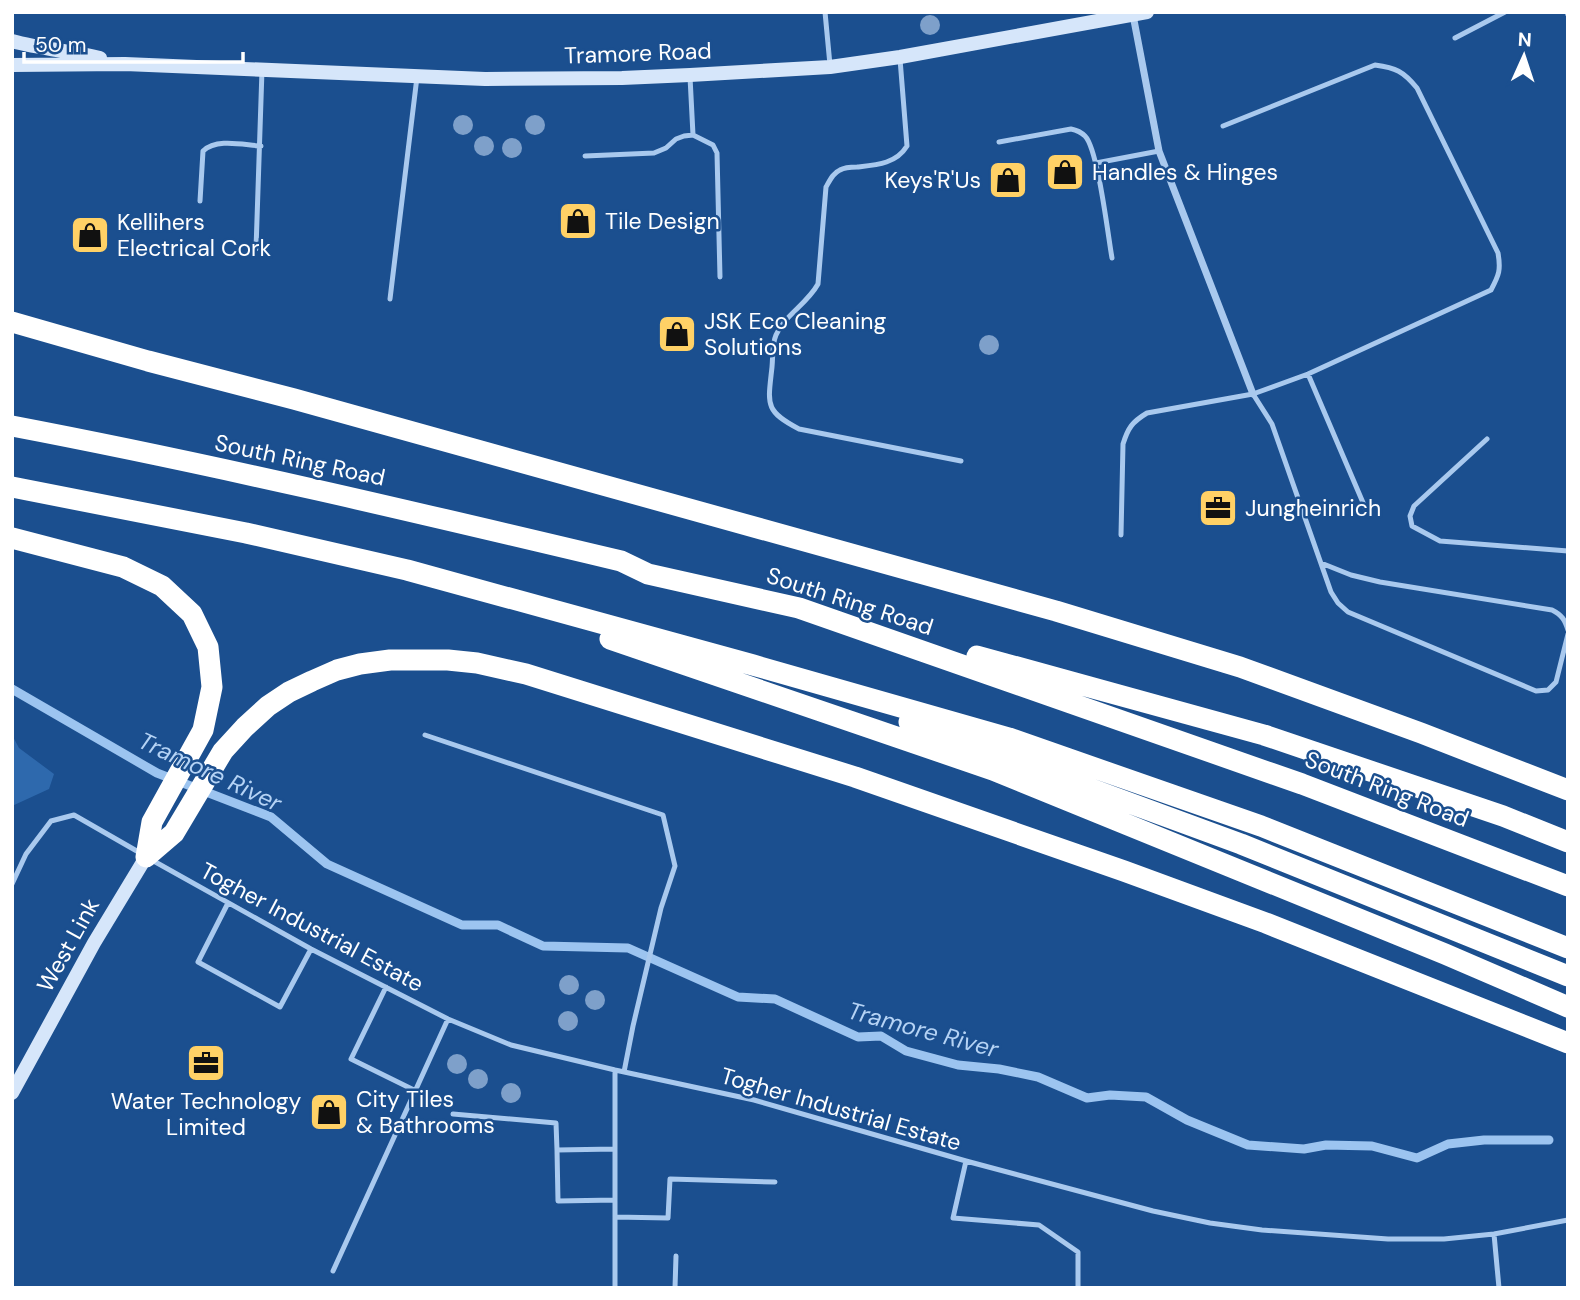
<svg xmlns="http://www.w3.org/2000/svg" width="1580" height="1300" font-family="'DM Sans',sans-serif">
  <rect width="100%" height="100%" fill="#1b4f8f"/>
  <!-- green -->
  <path fill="#2e69ad" d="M 12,735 L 19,748 L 54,774 L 49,789 L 12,806 Z"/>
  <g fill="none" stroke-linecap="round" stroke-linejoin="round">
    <!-- stream -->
    <path stroke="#9cc4f0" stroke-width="9" d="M 12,689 L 157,773 L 271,817 L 327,864 L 462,925 L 498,925 L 543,946 L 628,948 L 738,997 L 775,999 L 858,1037 L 881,1036 L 906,1051 L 958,1065 L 999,1069 L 1038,1077 L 1087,1098 L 1110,1095 L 1146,1097 L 1187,1120 L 1248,1145 L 1304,1149 L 1326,1145 L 1372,1146 L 1417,1158 L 1448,1144 L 1484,1140 L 1549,1140"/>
    <!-- lane -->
    <path stroke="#a9c9ee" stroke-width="5" d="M 825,12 L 830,65
      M 1567,12 L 1568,15
      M 1455,38 L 1505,12
      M 900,59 L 907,146 C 896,164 876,165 857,167 C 851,167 845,167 840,170 C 833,173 830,180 826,187 L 818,284 C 807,304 784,316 776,335 C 772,344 773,357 772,367 C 768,404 764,411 799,429 L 961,461
      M 693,135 L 713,145 L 717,153 L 720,277
      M 999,142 L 1071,129 C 1076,130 1081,132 1085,136 C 1098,149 1108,236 1112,258
      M 585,156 L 654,153 L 666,148 L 676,139 L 684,136 L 693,135 L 690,77
      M 1096,163 L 1159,151
      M 200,201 L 203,151 C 217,138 243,145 261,146
      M 256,249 L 262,70
      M 390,299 L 417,77
      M 1308,374 L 1367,512
      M 1253,394 L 1272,424 L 1331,592 L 1338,603 L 1348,612 L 1536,691 L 1548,690 L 1556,682 L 1568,634
      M 1487,439 L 1414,506 L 1410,516 L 1412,526 L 1440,541 L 1568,551
      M 1121,535 L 1123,444 C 1128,428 1132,422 1147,413 L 1253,394 L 1308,374 L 1491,290 C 1499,275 1501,270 1498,253 L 1417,88 C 1403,71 1396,68 1375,65 L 1223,126
      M 1321,563 L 1351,575 L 1380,582 L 1552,610 C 1562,615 1565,620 1568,630
      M 425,735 L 663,815 L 675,866 L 661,908 L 633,1026 L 624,1072
      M 150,859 L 311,949 L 448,1019 L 511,1045 L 615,1070 L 754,1100 L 966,1161 L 1153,1211 L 1210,1223 L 1262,1230 L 1388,1239 L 1444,1239 L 1494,1234 L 1568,1220
      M 12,884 L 26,854 L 51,821 L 74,815 L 142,854
      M 228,903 L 198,962 L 280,1007 L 311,949
      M 386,987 L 351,1059 L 416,1091
      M 615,1070 L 615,1288
      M 453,1114 L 556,1123 L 557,1150 L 615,1149
      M 557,1150 L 558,1201 L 615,1200
      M 966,1161 L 953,1218 L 1039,1225 L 1078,1252 L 1078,1288
      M 615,1217 L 668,1218 L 670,1179 L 775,1182
      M 1494,1234 L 1499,1288
      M 333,1271 L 448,1019
      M 675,1288 L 676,1256"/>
    <!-- street -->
    <path stroke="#a9c9ee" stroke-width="7" d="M 1133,15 L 1159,151 L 1253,394"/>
    <!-- secondary -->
    <path stroke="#d6e6fa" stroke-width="14" d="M 12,41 C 41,49 71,51 100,58
      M 12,65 L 125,64 L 485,79 L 622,78 L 690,75 L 830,67 L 900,57 L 1147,12
      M 12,1093 L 94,943 L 146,857"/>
    <!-- highway -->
    <path stroke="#fff" stroke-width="21" d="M 12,322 L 148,361 L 294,399 L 1056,611 L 1240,667 L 1421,733 L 1568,790
      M 12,426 C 217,465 419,513 621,561 L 648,574 L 799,608 L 1302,784 L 1568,886
      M 12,487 L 246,533 L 407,570 L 753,665 L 1009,738 L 1261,826 L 1568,948
      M 12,538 L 123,567 L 162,586 L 192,614 L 208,647 L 212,687 L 203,730 L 152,822 L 146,857
      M 610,639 L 993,770 L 1445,954 L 1568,1007
      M 977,656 L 1264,735 L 1503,816 L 1568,842
      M 909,722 L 1241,844 L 1568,976
      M 146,857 L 174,833 L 223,751 L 245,727 L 268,706 L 289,692 L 312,681 L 337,670 L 360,664 L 390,660 L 448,660 L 477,663 L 526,674 L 855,777 L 1124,871 L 1266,923 L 1568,1043"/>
  </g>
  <!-- trees -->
  <g fill="#7ea0ca">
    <circle cx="930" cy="25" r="10"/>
    <circle cx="463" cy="125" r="10"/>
    <circle cx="535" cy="125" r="10"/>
    <circle cx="484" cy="146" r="10"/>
    <circle cx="512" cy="148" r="10"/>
    <circle cx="989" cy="345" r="10"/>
    <circle cx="569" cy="985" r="10"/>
    <circle cx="595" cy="1000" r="10"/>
    <circle cx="568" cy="1021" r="10"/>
    <circle cx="457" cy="1064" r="10"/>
    <circle cx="478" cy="1079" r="10"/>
    <circle cx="511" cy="1093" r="10"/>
  </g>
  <!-- icons -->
  <defs>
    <g id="shop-square" transform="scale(2.0125)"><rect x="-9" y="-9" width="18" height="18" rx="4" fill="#ffd166" stroke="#1b4f8f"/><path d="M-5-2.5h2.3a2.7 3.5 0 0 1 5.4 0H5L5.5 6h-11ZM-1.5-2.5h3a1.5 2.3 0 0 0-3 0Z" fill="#111"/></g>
    <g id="office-square" transform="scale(2.0125)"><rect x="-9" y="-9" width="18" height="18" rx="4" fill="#ffd166" stroke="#1b4f8f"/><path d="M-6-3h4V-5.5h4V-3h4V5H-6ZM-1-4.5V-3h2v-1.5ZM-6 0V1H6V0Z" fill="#111"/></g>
  </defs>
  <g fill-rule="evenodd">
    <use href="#shop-square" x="1065" y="172"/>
    <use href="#shop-square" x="1008" y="180"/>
    <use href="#shop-square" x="578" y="221"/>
    <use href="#shop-square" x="90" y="235"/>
    <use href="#shop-square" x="677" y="334"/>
    <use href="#office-square" x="1218" y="508"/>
    <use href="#office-square" x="206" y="1063"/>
    <use href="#shop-square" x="329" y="1112"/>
  </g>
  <g text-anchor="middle" stroke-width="5" stroke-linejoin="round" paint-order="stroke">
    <!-- street labels -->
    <g font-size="23" fill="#fff" stroke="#1b4f8f">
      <text transform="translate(638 53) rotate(-2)" y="8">Tramore Road</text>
      <text transform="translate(300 460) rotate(12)" y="8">South Ring Road</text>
      <text transform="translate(850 601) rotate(18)" y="8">South Ring Road</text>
      <text transform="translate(1387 789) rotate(21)" y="8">South Ring Road</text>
      <text transform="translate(312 927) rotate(28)" y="8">Togher Industrial Estate</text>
      <text transform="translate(68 945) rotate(-61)" y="8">West Link</text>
      <text transform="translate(841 1109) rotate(16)" y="8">Togher Industrial Estate</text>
    </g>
    <!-- poi labels -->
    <g font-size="23" fill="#fff" stroke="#1b4f8f" text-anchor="start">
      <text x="1092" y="180">Handles &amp; Hinges</text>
      <text x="981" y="188" text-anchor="end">Keys'R'Us</text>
      <text x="605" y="229">Tile Design</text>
      <text x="117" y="230">Kellihers<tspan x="117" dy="26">Electrical Cork</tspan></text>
      <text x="704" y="329">JSK Eco Cleaning<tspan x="704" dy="26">Solutions</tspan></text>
      <text x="1245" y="516">Jungheinrich</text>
      <text x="356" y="1107">City Tiles<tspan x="356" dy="26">&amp; Bathrooms</tspan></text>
      <text x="206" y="1109" text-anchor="middle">Water Technology<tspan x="206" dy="26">Limited</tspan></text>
    </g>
    <!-- water labels -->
    <g font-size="24" font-style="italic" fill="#b5d3f5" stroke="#1b4f8f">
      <text transform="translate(210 772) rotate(25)" y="8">Tramore River</text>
      <text transform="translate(923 1030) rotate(15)" y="8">Tramore River</text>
    </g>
  </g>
  <!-- border -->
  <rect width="1580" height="1300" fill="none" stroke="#ffffff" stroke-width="28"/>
  <!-- north arrow -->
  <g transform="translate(1524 56) rotate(3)" stroke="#1b4f8f" stroke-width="5" paint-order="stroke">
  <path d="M0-5L12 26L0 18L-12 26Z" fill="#ffffff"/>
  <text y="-10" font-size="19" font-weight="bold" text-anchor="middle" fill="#ffffff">N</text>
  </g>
  <!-- scale -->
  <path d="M24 52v10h219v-10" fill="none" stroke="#ffffff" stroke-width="3.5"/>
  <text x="35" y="52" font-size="21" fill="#ffffff" stroke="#1b4f8f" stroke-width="5" paint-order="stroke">50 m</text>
</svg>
